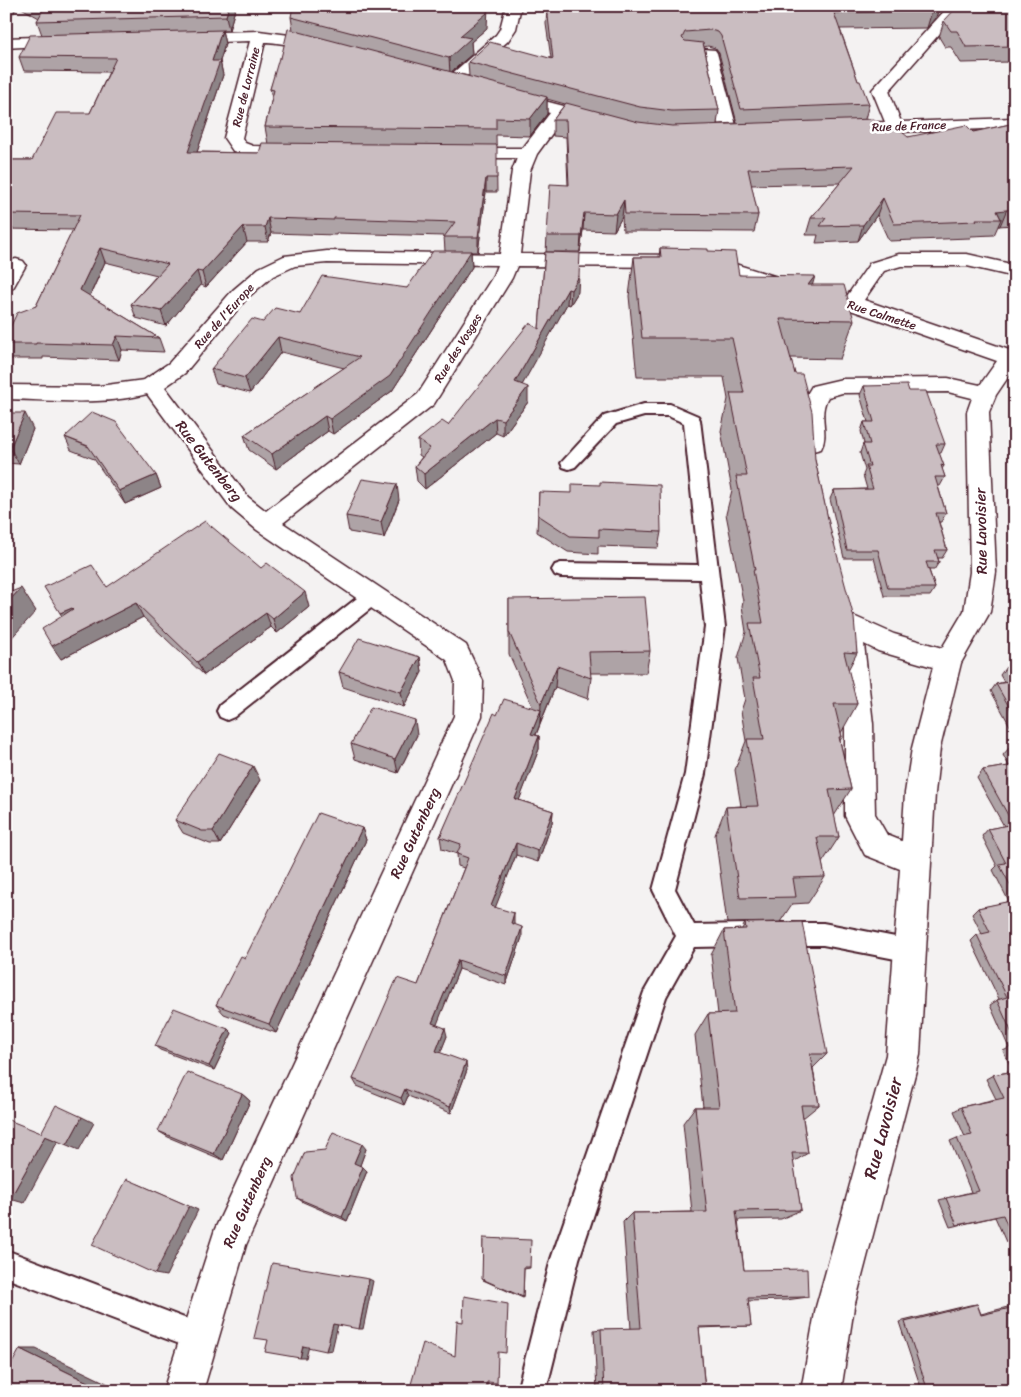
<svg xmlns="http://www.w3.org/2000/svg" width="1021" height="1397" font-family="Sriracha,sans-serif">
  <rect width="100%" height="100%" fill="#f4f2f2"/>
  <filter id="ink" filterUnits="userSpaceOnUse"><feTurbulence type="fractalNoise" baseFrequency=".02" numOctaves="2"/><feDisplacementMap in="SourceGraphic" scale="10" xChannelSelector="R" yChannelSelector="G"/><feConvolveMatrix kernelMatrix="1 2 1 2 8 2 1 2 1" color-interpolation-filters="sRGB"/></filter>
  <g filter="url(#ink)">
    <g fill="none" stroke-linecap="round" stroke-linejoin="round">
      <!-- lane casing -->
      <g stroke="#4a1f2b" stroke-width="4">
        <path id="lane" d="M 644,404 L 670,404 L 698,416 L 700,420 L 725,627 L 705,774 L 675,889 L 694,925 L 748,924 L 756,927 L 760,935 L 756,943 L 748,946 L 694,947 L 666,997 L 579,1259 L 546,1391 L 517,1391 L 551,1259 L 644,992 L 676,936 L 653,890 L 685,774 L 705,627 L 700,579 L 561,577 L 555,575 L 552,570 L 555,565 L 561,563 L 699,565 L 684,423 L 668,416 L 644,416 L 616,424 L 575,467 L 569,469 L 563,467 L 561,463 L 604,416 Z
          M 373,589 L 380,591 L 382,596 L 380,601 L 234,717 L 227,720 L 220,717 L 217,711 L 220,705 L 366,591 Z
          M 777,923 L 823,923 L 911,940 L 919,943 L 923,951 L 919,959 L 911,962 L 823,945 L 777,945 L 769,942 L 765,934 L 769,926 Z
          M 6,1250 L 208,1327 L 212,1337 L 208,1347 L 198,1351 L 6,1278 Z"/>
      </g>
      <!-- street casing -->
      <g stroke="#4a1f2b" stroke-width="3">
        <path id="street" d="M 506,6 L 521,6 L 516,29 L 508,41 L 459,84 L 447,84 L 445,81 L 447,78 L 496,35 L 500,29 Z
          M 949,6 L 964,6 L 889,91 L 901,122 L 1015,118 L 1015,128 L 840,134 L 834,133 L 831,129 L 834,125 L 840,124 L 885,122 L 872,90 Z
          M 259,31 L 304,37 L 327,42 L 329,45 L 327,48 C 316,51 280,42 265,42 L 242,138 L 245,143 L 253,146 L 302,147 L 305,151 L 302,155 L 251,156 L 233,151 L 224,138 L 250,41 L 185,43 L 179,41 L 177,38 L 179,35 L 185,33 Z
          M 65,36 L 71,38 L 73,41 L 71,44 L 6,48 L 6,38 Z
          M 689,48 L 715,50 L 717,53 L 738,133 L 735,137 L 729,138 L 723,137 L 720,133 L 702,58 L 683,56 L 681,53 L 683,50 Z
          M 510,92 L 602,116 L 605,120 L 602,124 L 596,125 L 564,117 L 537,154 L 530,171 L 520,254 L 692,255 L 735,264 L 823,291 L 847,296 L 870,263 L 899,254 L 967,254 L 1015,265 L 1015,277 L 967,266 L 901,266 L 884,271 L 864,300 L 1015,352 L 1015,367 L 996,395 L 989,412 L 996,572 L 990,612 L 961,663 L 940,748 L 935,793 L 920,1055 L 854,1307 L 841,1391 L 801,1391 L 816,1307 L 886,1055 L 900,869 L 865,855 L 845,816 L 845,724 L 836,624 L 840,617 L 849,614 L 894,634 L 942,648 L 964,611 L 970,572 L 967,412 L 972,398 L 948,392 L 842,393 L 828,397 C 817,415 830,433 821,449 L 813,451 L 805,449 L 802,443 L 800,406 L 812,386 L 842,379 L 948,378 L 980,385 L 997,361 L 848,309 L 813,301 L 724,273 L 692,267 L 517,266 L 512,278 L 434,404 L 283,523 L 466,645 L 483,681 L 482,716 L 246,1245 L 203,1391 L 163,1391 L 215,1229 L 454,716 L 455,681 L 447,660 L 257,530 L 232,509 L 147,394 C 102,406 52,400 6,399 L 6,385 L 99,386 L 144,380 L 169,363 L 233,290 L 259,268 L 284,256 L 327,251 L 500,254 L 512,171 L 517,158 L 459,158 L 453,157 L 450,153 L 453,149 L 459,148 L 523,148 L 550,113 L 504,101 L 502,97 L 504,93 ZM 327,263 L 497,265 L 492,278 L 418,394 L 266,511 L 248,497 L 165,387 L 185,373 L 247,298 L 273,276 L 295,266 ZM 864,644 L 878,651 L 933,667 L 912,748 L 905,793 L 902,841 L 887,835 L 875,814 L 873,724 Z
          M 16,259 L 23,261 L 26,265 L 13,288 L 6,290 L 6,265 L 9,261 Z"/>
      </g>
      <!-- lane -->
      <use href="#lane" fill="#fff" fill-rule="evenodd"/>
      <!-- street -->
      <use href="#street" fill="#fff" fill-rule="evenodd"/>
    </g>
    <!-- wall -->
    <path fill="#aea3a6" stroke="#4a1f2b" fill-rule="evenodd" d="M 18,6 L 236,6 L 229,30 L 222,30 L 225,44 L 220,61 L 223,75 L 197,152 L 259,153 L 268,144 L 265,127 L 272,98 L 270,89 L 281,58 L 293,30 L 291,17 L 487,28 L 471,42 L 472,54 L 451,72 L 469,76 L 468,62 L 551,58 L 546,24 L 547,8 L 596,7 L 596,6 L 940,6 L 936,17 L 927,28 L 840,29 L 858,81 L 869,104 L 865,119 L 878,131 L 908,137 L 973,132 L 1015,123 L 1015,225 L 998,226 L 994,235 L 971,236 L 970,238 L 889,241 L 877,215 L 858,241 L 816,243 L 818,235 L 806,235 L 811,218 L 840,183 L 751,185 L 758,215 L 754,232 L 623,231 L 622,217 L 614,231 L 583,230 L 580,252 L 546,252 L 547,236 L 568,185 L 566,137 L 553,136 L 553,120 L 565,104 L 547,99 L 547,114 L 530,136 L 496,135 L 497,192 L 486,192 L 478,252 L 471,252 L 472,267 L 392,391 L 333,434 L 328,431 L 276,469 L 249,450 L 244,435 L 344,368 L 281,352 L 250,393 L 216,384 L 211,369 L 263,322 L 300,314 L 407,288 L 445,251 L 444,236 L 336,233 L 336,235 L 271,233 L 268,242 L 247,242 L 206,287 L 201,285 L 166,326 L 136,318 L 131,304 L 157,275 L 105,262 L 90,296 L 159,338 L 164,352 L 122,350 L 119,360 L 43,357 L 43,359 L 10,359 L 6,352 L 6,336 L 36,306 L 73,230 L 6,229 L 6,160 L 32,160 L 90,113 L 109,72 L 24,71 L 19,57 L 42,35 L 37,21 L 39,18 ZM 708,46 L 715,48 L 719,53 L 737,123 L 717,124 L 719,110 L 704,47 Z
      M 1015,6 L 1015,69 L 1010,62 L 961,63 L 951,47 L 945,47 L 939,37 L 944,21 Z
      M 660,248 L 708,251 L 739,275 L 813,285 L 854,320 L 840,359 L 791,358 L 815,460 L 857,653 L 848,670 L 857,704 L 841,733 L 842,737 L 840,741 L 851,789 L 834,816 L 839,837 L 822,863 L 825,877 L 808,903 L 792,904 L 780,922 L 727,923 L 715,835 L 726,807 L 741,806 L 735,770 L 746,741 L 741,711 L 745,699 L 738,658 L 746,632 L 742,606 L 743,601 L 726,514 L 732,490 L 721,431 L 728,399 L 724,377 L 637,377 L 629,296 L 634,257 L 659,257 Z
      M 545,252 L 578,292 L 570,305 L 567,304 L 522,384 L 528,402 L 503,436 L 496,433 L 425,489 L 417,481 L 415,466 L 422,457 L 419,455 L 418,440 L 448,425 L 539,329 Z
      M 864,386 L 909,391 L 945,444 L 941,453 L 939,453 L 944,466 L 942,469 L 945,477 L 940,486 L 938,486 L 946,513 L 941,522 L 939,522 L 947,550 L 942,558 L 938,558 L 939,562 L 934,570 L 929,570 L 935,588 L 930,596 L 884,596 L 874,558 L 844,558 L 830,499 L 834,490 L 867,489 L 863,475 L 865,470 L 860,453 L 863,444 L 864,444 L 861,431 L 864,422 L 868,422 L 860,395 Z
      M 6,413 L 33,429 L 19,464 L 6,463 Z
      M 65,437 L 156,475 L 161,488 L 125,504 L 94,459 L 71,450 Z
      M 539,492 L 661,532 L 658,548 L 598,546 L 598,554 L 568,552 L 537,532 Z
      M 399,500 L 384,538 L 349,532 L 346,516 Z
      M 261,568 L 309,607 L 277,633 L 271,627 L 204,675 L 143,617 L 61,659 L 107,587 Z
      M 509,599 L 650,651 L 646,673 L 590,673 L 591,678 L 588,699 L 555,687 L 536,735 L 539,736 L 539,749 L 519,800 L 553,811 L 552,823 L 538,862 L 516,855 L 495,907 L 514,924 L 522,937 L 506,985 L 459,969 L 436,1025 L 447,1036 L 440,1053 L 467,1070 L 451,1113 L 408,1096 L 404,1105 L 357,1086 L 353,1079 L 418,985 L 464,868 L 458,866 L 457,854 L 442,849 L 440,837 L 497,715 L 533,708 L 509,654 Z
      M 420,657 L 422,672 L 404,707 L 343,687 L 339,672 Z
      M 1015,665 L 1015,735 L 991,691 L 996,684 L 1004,682 L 1000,675 L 1006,667 Z
      M 417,735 L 398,773 L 355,759 L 351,744 Z
      M 1015,747 L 1015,1240 L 1006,1242 L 995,1217 L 950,1227 L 939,1200 L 971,1192 L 950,1141 L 957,1138 L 965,1137 L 954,1111 L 961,1107 L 996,1099 L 986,1079 L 993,1075 L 1013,1071 L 1003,1051 L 1009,1048 L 990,1005 L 999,999 L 971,941 L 977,935 L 982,934 L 972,914 L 978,908 L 1009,902 L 993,870 L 997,866 L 982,836 L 988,829 L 1004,826 L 977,778 L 983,770 L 1009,766 L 1003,755 L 1009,748 Z
      M 260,780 L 220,844 L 210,844 L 183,833 L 175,820 Z
      M 362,828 L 366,840 L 276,1033 L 224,1014 L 216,1005 L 245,958 Z
      M 745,923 L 827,1054 L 813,1068 L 819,1105 L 803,1118 L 808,1153 L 793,1162 L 801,1210 L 781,1219 L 738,1220 L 744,1270 L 808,1297 L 786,1300 L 748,1301 L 751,1326 L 699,1328 L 705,1389 L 710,1388 L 720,1391 L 597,1391 L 594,1330 L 601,1329 L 631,1329 L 623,1222 L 632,1213 L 692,1212 L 683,1123 L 695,1107 L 703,1107 L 695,1035 L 708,1014 L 718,1014 L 711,955 L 724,930 L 742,929 Z
      M 228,1029 L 232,1033 L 214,1070 L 160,1050 L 155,1046 Z
      M 242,1094 L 250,1101 L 223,1160 L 168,1137 L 158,1131 Z
      M 366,1149 L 360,1165 L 363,1167 L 367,1171 L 347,1221 L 303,1202 L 297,1198 Z
      M 483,1238 L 530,1267 L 530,1268 L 524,1269 L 523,1298 L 483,1280 Z
      M 977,1304 L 981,1314 L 1015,1305 L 1015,1391 L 922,1391 L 899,1322 L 970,1305 Z"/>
    <!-- shaded-wall -->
    <path fill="#8d8487" stroke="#4a1f2b" d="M 6,6 L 18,6 L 6,24 Z
      M 229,6 L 236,6 L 229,30 L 226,16 Z
      M 487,6 L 488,6 L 487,28 L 471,42 L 472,54 L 450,73 L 449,58 L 460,36 Z
      M 937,6 L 940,6 L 936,17 L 927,28 L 932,11 Z
      M 222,30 L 225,44 L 220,61 L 223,75 L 192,167 L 188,152 L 212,61 Z
      M 547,97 L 547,114 L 530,136 L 530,119 Z
      M 486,178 L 486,192 L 478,252 L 478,237 Z
      M 883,198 L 877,215 L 858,241 L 863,225 Z
      M 624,200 L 622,217 L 614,231 L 616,214 Z
      M 1007,209 L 1000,226 L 998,226 L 1001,219 L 997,211 Z
      M 584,213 L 583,230 L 580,252 L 581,236 Z
      M 268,218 L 271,233 L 268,242 L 265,227 Z
      M 243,227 L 247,242 L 206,287 L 202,272 Z
      M 100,248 L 105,262 L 86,304 L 80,290 Z
      M 471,251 L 472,267 L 392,391 L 333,434 L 330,419 Z
      M 197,271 L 201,285 L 166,326 L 161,311 Z
      M 579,276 L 578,292 L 570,305 L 571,290 Z
      M 815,276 L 804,315 L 808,285 Z
      M 568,289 L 567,304 L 515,398 L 515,382 Z
      M 117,336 L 122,350 L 119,360 L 113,345 Z
      M 278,337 L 281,352 L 250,393 L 245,378 Z
      M 528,387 L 528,402 L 503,436 L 503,420 Z
      M 25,413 L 33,429 L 19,464 L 10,448 Z
      M 325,416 L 328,431 L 276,469 L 272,454 Z
      M 495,418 L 496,433 L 425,489 L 424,474 Z
      M 156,475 L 161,488 L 125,504 L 119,491 Z
      M 397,484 L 399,500 L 384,538 L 381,522 Z
      M 21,588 L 36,611 L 6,644 L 6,604 Z
      M 305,592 L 309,607 L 277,633 L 273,619 Z
      M 136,603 L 143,617 L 61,659 L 52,646 Z
      M 72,608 L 81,622 L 69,627 L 60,613 Z
      M 266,613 L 271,627 L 204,675 L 197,662 Z
      M 420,657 L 422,672 L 404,707 L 401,692 Z
      M 557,666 L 555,687 L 540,724 L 541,704 Z
      M 541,710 L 540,724 L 531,747 L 531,734 Z
      M 415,720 L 417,735 L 398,773 L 395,759 Z
      M 539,736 L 539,749 L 515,811 L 515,799 Z
      M 253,766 L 260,780 L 220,844 L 213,831 Z
      M 553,811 L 552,823 L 538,862 L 538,851 Z
      M 362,828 L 366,840 L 276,1033 L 269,1024 Z
      M 516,843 L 516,855 L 492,916 L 491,906 Z
      M 6,886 L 10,890 L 6,894 Z
      M 514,913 L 514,924 L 511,933 L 511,923 Z
      M 522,927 L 522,937 L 506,985 L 506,976 Z
      M 458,960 L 459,969 L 434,1032 L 432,1023 Z
      M 445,1028 L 447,1036 L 438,1059 L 436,1051 Z
      M 228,1029 L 232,1033 L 214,1070 L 209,1066 Z
      M 466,1062 L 467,1070 L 451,1113 L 450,1107 Z
      M 405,1089 L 408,1096 L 404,1105 L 401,1098 Z
      M 242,1094 L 250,1101 L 223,1160 L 214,1154 Z
      M 82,1117 L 94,1123 L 79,1150 L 67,1145 Z
      M 45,1136 L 58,1141 L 24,1203 L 10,1199 Z
      M 362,1144 L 366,1149 L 359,1168 L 354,1163 Z
      M 363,1167 L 367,1171 L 347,1221 L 342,1217 Z
      M 138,1184 L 198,1210 L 166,1276 L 155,1274 Z
      M 369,1279 L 373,1281 L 363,1329 L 359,1329 Z
      M 333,1324 L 338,1324 L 332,1350 L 326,1351 Z
      M 303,1346 L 309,1346 L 306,1358 L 300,1358 Z
      M 20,1349 L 36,1349 L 123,1391 L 106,1391 Z"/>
    <!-- building -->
    <path fill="#cabdc1" stroke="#4a1f2b" d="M 38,6 L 229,6 L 226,16 L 37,21 L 43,10 Z
      M 293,6 L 487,6 L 487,13 L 460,36 L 471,38 L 449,58 L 291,17 Z
      M 599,6 L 937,6 L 932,11 L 834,13 L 858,81 L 860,81 L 869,104 L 741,109 L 721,36 L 718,32 L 710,30 L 685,32 L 682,38 L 685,41 L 703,43 L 719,110 L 672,111 L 640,107 L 468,62 L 490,42 L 553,59 L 547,8 L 599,7 Z
      M 958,6 L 1015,6 L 1015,46 L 966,47 L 957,31 L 951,31 L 944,21 Z
      M 288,29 L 547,97 L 530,119 L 496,118 L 496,129 L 265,127 L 274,90 L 270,89 L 279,58 L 281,58 Z
      M 222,30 L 212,61 L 220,61 L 188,152 L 259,153 L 262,143 L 497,145 L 497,178 L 486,178 L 478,237 L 444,237 L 455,222 L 334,218 L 334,220 L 268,218 L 265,227 L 243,227 L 202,272 L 197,271 L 161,311 L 131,304 L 168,264 L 100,248 L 80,290 L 159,338 L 117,336 L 113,345 L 36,343 L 36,344 L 6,344 L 6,336 L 17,313 L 36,306 L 80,215 L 6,214 L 6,160 L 32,160 L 56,113 L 90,113 L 116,58 L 19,57 L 30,35 Z
      M 566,103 L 638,122 L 672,126 L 874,119 L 878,131 L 896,127 L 908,137 L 966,125 L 973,132 L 1015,123 L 1015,209 L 997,211 L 1001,219 L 976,219 L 977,221 L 894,224 L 883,198 L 863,225 L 820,226 L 826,218 L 811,218 L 854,166 L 748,169 L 758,215 L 625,214 L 624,200 L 616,214 L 584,213 L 581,236 L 547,236 L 550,184 L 569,185 L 566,120 L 553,120 Z
      M 660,248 L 708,249 L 708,251 L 735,252 L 739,275 L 815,276 L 808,285 L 844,285 L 854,320 L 780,319 L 795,374 L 802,374 L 812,412 L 815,460 L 831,532 L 854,618 L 857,653 L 844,652 L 857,704 L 834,704 L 842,737 L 839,737 L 851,789 L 829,790 L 839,837 L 817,837 L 825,877 L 793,878 L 796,897 L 740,898 L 726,807 L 758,806 L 747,739 L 764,739 L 753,678 L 760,678 L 749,623 L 763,623 L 753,570 L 755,570 L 736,476 L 747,476 L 730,393 L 744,393 L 732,338 L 642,338 L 634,257 L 661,257 Z
      M 433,251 L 471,251 L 390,376 L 330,419 L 325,416 L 272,454 L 244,435 L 360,357 L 278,337 L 245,378 L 211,369 L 252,319 L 263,322 L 275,308 L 300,314 L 322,276 L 407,288 Z
      M 545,252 L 580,253 L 579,276 L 571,290 L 568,289 L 515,382 L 528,387 L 503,420 L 495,418 L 424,474 L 415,466 L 430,448 L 418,440 L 442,421 L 448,425 L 529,323 L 539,329 Z
      M 907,385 L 909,391 L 926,391 L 945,444 L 936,444 L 944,466 L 941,465 L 945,477 L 935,477 L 946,513 L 936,513 L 947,550 L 935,550 L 939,562 L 926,562 L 935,588 L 888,588 L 878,550 L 847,550 L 834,490 L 873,489 L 866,466 L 870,466 L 863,444 L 870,444 L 864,422 L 874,422 L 864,386 Z
      M 92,412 L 116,422 L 156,475 L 119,491 L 88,446 L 65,437 Z
      M 6,413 L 25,413 L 10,448 L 6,448 Z
      M 362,479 L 397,484 L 381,522 L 346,516 Z
      M 600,482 L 660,485 L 661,532 L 599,529 L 599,537 L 570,536 L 538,515 L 539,492 L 572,493 L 572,484 L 600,485 Z
      M 205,521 L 261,568 L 267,563 L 305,592 L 273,619 L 266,613 L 197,662 L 136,603 L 52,646 L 42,629 L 73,609 L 72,608 L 60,613 L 44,587 L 92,565 L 107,587 Z
      M 21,588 L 6,604 L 6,594 Z
      M 645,597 L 650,651 L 589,652 L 591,678 L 557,666 L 541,704 L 509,632 L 509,599 Z
      M 359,638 L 420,657 L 401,692 L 339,672 Z
      M 1015,665 L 1015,717 L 996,684 L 1014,681 L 1006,667 Z
      M 504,699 L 541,710 L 531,734 L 539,736 L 515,799 L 553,811 L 538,851 L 516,843 L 491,906 L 514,913 L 511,923 L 522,927 L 506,976 L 458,960 L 432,1023 L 445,1028 L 436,1051 L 466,1062 L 450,1107 L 405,1089 L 401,1098 L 353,1079 L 397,978 L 418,985 L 468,858 L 457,854 L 461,844 L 440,837 L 494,713 L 497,715 Z
      M 371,707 L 415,720 L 395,759 L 351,744 Z
      M 1015,747 L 1015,758 L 1009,748 Z
      M 219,753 L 253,766 L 213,831 L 202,831 L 175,820 Z
      M 1015,765 L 1015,894 L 999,864 L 1006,863 L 988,829 L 1013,824 L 983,770 Z
      M 318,813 L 362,828 L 269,1024 L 216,1005 L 241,956 L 245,958 Z
      M 1015,900 L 1015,1040 L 997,1000 L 1007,997 L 977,935 L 990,932 L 978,908 Z
      M 802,922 L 827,1054 L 810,1054 L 819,1105 L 801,1105 L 808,1153 L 792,1153 L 801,1210 L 736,1211 L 744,1270 L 807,1269 L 808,1297 L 748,1298 L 751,1326 L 699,1327 L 705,1391 L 604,1391 L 601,1329 L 641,1328 L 632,1213 L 707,1212 L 695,1107 L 719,1107 L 708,1014 L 735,1013 L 724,930 L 746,929 L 745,923 Z
      M 174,1008 L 228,1029 L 209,1066 L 155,1046 Z
      M 1015,1046 L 1015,1055 L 1011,1047 Z
      M 1015,1071 L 1015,1240 L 1014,1241 L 1003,1215 L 957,1225 L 946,1198 L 979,1191 L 957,1138 L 972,1135 L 961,1107 L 1004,1098 L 993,1075 Z
      M 187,1072 L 242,1094 L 214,1154 L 158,1131 Z
      M 56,1105 L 82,1117 L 67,1145 L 45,1136 L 10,1199 L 6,1198 L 6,1119 L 41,1133 Z
      M 333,1132 L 362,1144 L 354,1163 L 363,1167 L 342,1217 L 297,1198 L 294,1178 L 305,1152 L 325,1150 Z
      M 127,1179 L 189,1206 L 155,1274 L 92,1245 Z
      M 483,1238 L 531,1240 L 530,1267 L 524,1267 L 523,1297 L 482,1279 Z
      M 272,1263 L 369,1279 L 359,1329 L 333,1324 L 326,1351 L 303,1346 L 300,1358 L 265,1352 L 268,1340 L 254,1338 Z
      M 464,1296 L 508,1304 L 506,1353 L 498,1352 L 497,1383 L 487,1382 L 487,1391 L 409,1391 L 423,1343 L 455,1356 L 457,1321 L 463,1322 Z
      M 977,1304 L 981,1315 L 1015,1307 L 1015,1391 L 928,1391 L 905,1322 Z
      M 20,1349 L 106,1391 L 6,1391 L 6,1374 Z"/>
  </g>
  <g text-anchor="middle" stroke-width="5" stroke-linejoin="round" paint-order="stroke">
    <!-- far-street labels -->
    <g font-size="12" fill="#4a1f2b" stroke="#fff">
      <text transform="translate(246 87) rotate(-76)" y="4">Rue de Lorraine</text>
      <text transform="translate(909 126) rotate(-2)" y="4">Rue de France</text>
      <text transform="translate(882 315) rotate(18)" y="4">Rue Calmette</text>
      <text transform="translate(224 316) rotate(-48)" y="4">Rue de l'Europe</text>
      <text transform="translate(458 348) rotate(-58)" y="4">Rue des Vosges</text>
    </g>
    <!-- street labels -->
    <g font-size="15" fill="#4a1f2b" stroke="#fff">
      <text transform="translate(209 461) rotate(52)" y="5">Rue Gutenberg</text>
      <text transform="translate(981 531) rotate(-91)" y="5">Rue Lavoisier</text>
      <text transform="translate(415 833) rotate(-65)" y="5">Rue Gutenberg</text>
      <text transform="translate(247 1202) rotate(-66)" y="5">Rue Gutenberg</text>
    </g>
    <!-- near-street labels -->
    <g font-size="18" fill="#4a1f2b" stroke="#fff">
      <text transform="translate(883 1128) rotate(-75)" y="6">Rue Lavoisier</text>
    </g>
  </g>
  <!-- margin -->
  <rect width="1021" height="1397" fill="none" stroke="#fff" stroke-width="25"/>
  <rect x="12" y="12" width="996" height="1372" fill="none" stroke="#4a1f2b" stroke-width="2" filter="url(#ink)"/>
</svg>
